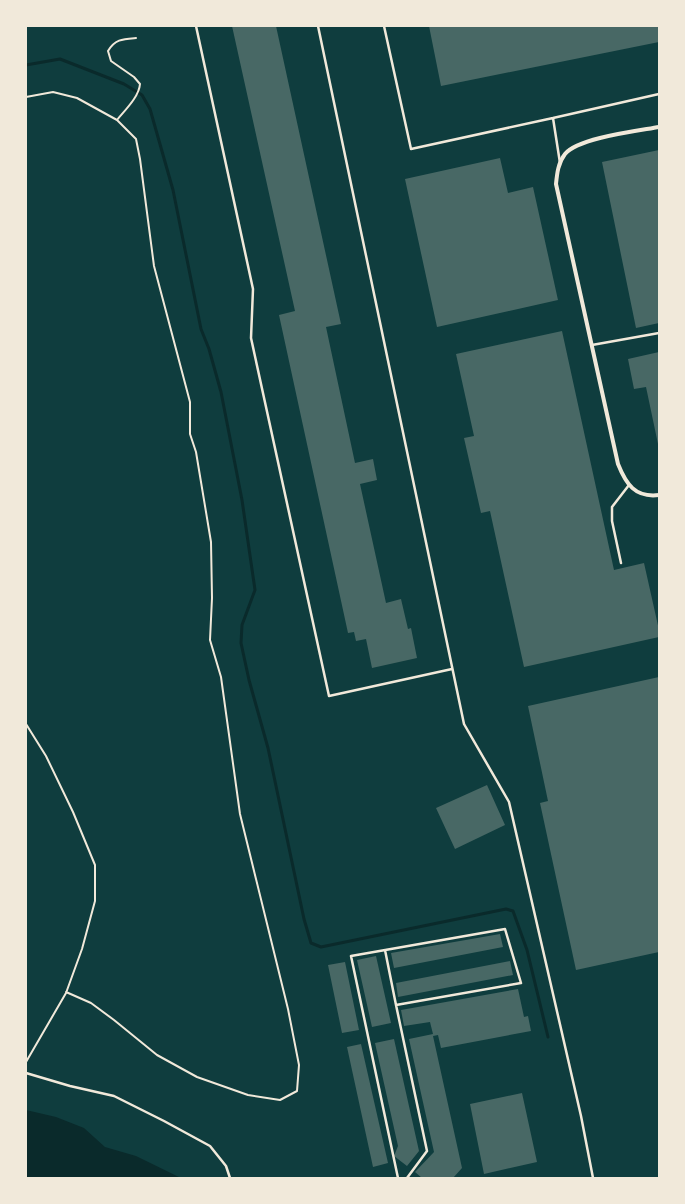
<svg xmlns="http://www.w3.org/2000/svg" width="685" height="1204" font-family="'Archivo Narrow',sans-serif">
  <rect width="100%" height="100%" fill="#0f3d3e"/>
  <!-- water -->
  <path fill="#0a2a2b" d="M 26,1110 L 56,1117 L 84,1128 L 105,1147 L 136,1156 L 181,1178 L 26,1178 Z"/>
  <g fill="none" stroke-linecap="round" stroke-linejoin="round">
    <!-- stream -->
    <path stroke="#0a2a2b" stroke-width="3" d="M 26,65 L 60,59 L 124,84 L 142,95 L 150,109 L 173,190 L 201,329 L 209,349 L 221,392 L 242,500 L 255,590 L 242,625 L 241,643 L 249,680 L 268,748 L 304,919 L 311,943 L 321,947 L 506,909 L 513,911 L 527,950 L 548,1037"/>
  </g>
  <!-- building -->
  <path fill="#486865" d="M 232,26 L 276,26 L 341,324 L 326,327 L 355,463 L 373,459 L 377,480 L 360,484 L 386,603 L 401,599 L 408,629 L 411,628 L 417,658 L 372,668 L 366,639 L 356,641 L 354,632 L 348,633 L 279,315 L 295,311 Z
    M 429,26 L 659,26 L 659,42 L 441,86 Z
    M 659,150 L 659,323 L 636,328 L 602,162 Z
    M 500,158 L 508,193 L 533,187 L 558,300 L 437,327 L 405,179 Z
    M 562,331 L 614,570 L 644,563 L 659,630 L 659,637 L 524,667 L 490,511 L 481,513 L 464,438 L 474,436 L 456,354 Z
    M 659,352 L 659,444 L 658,444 L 646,387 L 634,389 L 628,359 Z
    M 659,677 L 659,952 L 576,970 L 540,803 L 548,801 L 528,706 Z
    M 487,785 L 505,825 L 455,849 L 436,808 Z
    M 500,934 L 503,947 L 394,968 L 391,953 Z
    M 376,956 L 391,1023 L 372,1027 L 357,960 Z
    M 510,961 L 513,975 L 398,997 L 396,983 Z
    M 345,962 L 359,1030 L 342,1033 L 328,965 Z
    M 518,989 L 524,1017 L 528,1016 L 531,1031 L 441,1048 L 438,1035 L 433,1036 L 462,1168 L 453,1178 L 422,1178 L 415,1172 L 434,1152 L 409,1039 L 433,1034 L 430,1022 L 404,1026 L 401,1010 Z
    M 394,1039 L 419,1151 L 407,1166 L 394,1156 L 398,1146 L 375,1043 Z
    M 361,1044 L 388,1163 L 373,1167 L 347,1047 Z
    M 522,1093 L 537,1162 L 484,1174 L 470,1104 Z"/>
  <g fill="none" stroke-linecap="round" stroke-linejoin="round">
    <!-- path -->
    <path stroke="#f1e9da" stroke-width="2" d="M 26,97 L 53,92 L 77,98 L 117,120 C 125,110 139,97 140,84 L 134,77 L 111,61 L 108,51 C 115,39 123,39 136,38
      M 26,724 L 46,756 L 73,812 L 95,865 L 95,901 L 82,949 L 66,993 L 26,1062
      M 66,992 L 91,1003 L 114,1020 L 157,1055 L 197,1077 L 248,1095 L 280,1100 L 297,1091 L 299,1065 L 288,1009 L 240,814 L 221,677 L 210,640 L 212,598 L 211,542 L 196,452 L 190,434 L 190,402 L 154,266 L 140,159 L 136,139 L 117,120"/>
    <!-- service -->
    <path stroke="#f1e9da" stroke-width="2.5" d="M 196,26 L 253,289 L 251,338 L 329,696 L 452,669
      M 318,26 L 464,724 L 509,802 L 581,1116 L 593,1178
      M 384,26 L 411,149 L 553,118 L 560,163
      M 553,118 L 659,94
      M 592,345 L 659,333
      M 621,563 L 612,521 L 612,507 L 629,485
      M 385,950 L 396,1005
      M 26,1073 L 70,1086 L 114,1096 L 164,1121 L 210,1146 L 226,1166 L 230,1178
      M 398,1178 L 351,956 L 505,929 L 521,983 L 396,1005 L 427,1151 L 407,1178"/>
    <!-- minor -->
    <path stroke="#f1e9da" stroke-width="4" d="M 659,127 C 637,131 578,138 565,154 C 558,163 557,174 556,184 L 618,464 C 626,484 635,498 659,495"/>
  </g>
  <!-- border -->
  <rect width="685" height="1204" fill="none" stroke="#f1e9da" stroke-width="54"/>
</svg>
